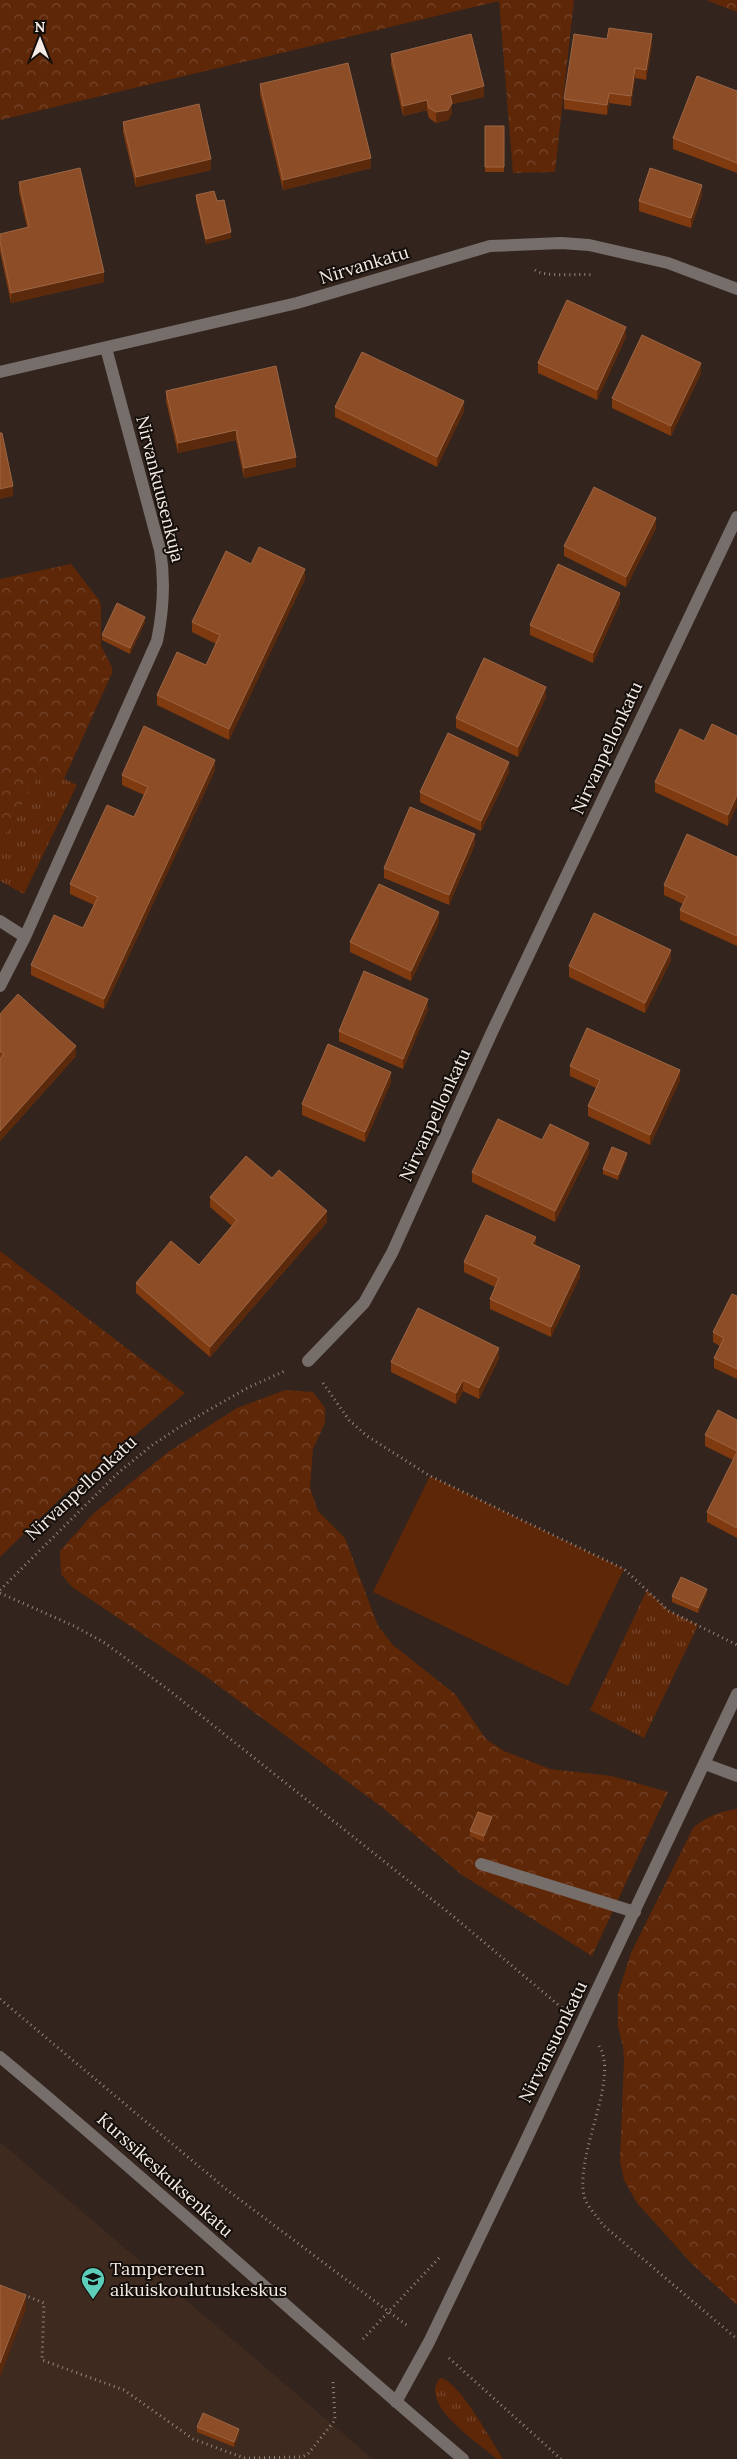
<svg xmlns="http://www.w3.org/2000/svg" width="737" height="2459" font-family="Lora,serif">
  <defs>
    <pattern id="grass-tufts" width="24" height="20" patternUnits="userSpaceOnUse" patternTransform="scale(1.25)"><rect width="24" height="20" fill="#5e2708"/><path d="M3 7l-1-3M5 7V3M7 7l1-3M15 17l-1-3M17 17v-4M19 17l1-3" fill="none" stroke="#76462c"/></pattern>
    <pattern id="forest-crowns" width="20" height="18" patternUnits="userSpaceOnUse" patternTransform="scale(1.25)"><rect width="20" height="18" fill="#5e2708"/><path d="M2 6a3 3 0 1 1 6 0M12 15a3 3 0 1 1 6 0" fill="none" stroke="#76462c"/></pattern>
  </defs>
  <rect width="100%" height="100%" fill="#33241d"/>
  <!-- built -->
  <path fill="#3f2a20" d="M 0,2142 L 373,2459 L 0,2459 Z"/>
  <!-- grass -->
  <path fill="url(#grass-tufts)" d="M 43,774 L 64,779 L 77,785 L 24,894 L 0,881 L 0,838 L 5,834 L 38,776 Z
    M 647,1590 L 669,1611 L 698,1625 L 644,1738 L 590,1710 Z
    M 440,2378 C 458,2379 492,2442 503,2459 L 497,2459 C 480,2444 417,2404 440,2378 Z"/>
  <!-- forest -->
  <path fill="url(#forest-crowns)" d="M 0,0 L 574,0 L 555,172 L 513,173 L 499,1 L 0,120 Z
    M 706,0 L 737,0 L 737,12 Z
    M 71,564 L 99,600 L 101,606 L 101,646 L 112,667 L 112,673 L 64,779 L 43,774 L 38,776 L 5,834 L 0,838 L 0,579 Z
    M 0,1251 L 185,1393 L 68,1491 L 0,1557 Z
    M 285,1390 L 313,1392 L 325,1408 L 325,1423 L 313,1449 L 310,1488 L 318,1511 L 345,1538 L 378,1626 L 393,1645 L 455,1694 L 486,1739 L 504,1751 L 550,1769 L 612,1776 L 668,1792 L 592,1956 L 462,1875 L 383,1808 L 208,1678 L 72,1587 L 61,1574 L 60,1551 L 93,1514 L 168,1452 L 237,1408 Z
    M 737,1809 L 737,2305 L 693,2265 L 637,2203 L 624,2180 L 620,2161 L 624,2060 L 623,2046 L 618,2027 L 618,1994 L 631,1953 L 693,1828 C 707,1816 719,1812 737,1809 Z"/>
  <!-- pitch -->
  <path fill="#5e2708" d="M 430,1476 L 624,1569 L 568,1686 L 373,1592 Z"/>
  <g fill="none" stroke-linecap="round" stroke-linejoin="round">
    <!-- path -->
    <path stroke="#948781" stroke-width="3" stroke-dasharray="1 4" stroke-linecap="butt" d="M 535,270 C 545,278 578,273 592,275
      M 323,1383 L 349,1420 L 367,1436 L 430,1476 L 624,1569 L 669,1611 L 737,1645
      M 0,1590 L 118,1473 L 151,1446 L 181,1426 L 249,1387 L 285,1371
      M 0,1593 L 74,1626 L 105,1643 L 170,1691 L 454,1917 L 562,2008
      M 0,1999 L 226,2189 L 409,2327
      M 599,2046 C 620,2078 575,2153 584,2196 C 587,2207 597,2216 603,2225 L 737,2339
      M 24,2295 L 44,2303 L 42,2360 L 124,2390 L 193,2439 L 244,2458 L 302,2457 L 308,2454 L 335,2420 L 333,2382
      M 363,2339 L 439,2258
      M 449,2358 L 561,2459"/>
    <!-- minor -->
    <path stroke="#766e6a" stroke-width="12" d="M 0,372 L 297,303 L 490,246 L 561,243 L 589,245 L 668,263 L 737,289
      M 0,921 L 25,937
      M 0,986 L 25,937 L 157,641 C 163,612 165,579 160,550 L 106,348
      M 308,1361 L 364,1303 L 392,1253 L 492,1032 L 737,517
      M 705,1764 L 737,1776
      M 481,1864 L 635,1912
      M 0,2057 C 157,2187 307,2327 463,2459
      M 396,2402 L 429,2342 L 519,2155 L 737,1694"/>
  </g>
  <!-- wall -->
  <path fill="#7f3a10" d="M 607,39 L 652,45 L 646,80 L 635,78 L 631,106 L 609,103 L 607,115 L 564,109 L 564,99 Z
    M 391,54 L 484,97 L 452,104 L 452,113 L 448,120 L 436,123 L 429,118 L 427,110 L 403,116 L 391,64 Z
    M 260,84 L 371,168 L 283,190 L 260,94 Z
    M 737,91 L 737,173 L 673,149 L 673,138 Z
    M 123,122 L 211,170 L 136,187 L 123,132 Z
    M 485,126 L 504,126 L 504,172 L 485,172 Z
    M 19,182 L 104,282 L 11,303 L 0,252 L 0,234 L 27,227 L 19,192 Z
    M 196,195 L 231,238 L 206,244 L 196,201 Z
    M 702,195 L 691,228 L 639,211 L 639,201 Z
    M 626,337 L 597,400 L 538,373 L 538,363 Z
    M 701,373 L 671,436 L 612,408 L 612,398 Z
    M 166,391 L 296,467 L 244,478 L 236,440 L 178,453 L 166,401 Z
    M 335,407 L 464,411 L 437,467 L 335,417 Z
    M 656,528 L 626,587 L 564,556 L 564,546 Z
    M 251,564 L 305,579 L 229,740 L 157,705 L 157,695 L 206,665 L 216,644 L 192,632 L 192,622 Z
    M 620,603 L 593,663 L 530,635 L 530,625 Z
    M 145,622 L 130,654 L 102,640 L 102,635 Z
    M 546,697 L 518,757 L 456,728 L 456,718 Z
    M 737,736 L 728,826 L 655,792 L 655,782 Z
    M 215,770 L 104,1009 L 31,975 L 31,965 L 83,928 L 94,905 L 70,894 L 70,884 L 134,817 L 144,795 L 122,785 L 122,775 Z
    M 509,772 L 481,831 L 420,802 L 420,792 Z
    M 475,844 L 449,905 L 384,878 L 384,868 Z
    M 737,857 L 737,946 L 680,920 L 680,910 L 683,904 L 664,895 L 664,885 Z
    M 439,922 L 411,981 L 350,952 L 350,942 Z
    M 671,960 L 645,1013 L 569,977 L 569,966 Z
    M 428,1009 L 403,1069 L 339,1041 L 339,1031 Z
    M 0,1014 L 76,1056 L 0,1141 Z
    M 570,1066 L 680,1080 L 650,1145 L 588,1116 L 588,1106 L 596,1088 L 570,1076 Z
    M 391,1082 L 365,1142 L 302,1115 L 302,1104 Z
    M 542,1140 L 589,1153 L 555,1222 L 472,1182 L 472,1172 Z
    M 627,1158 L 618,1180 L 603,1174 L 603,1169 Z
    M 272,1178 L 327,1222 L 210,1357 L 136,1293 L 136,1283 L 199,1265 L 232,1226 L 210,1207 L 210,1197 Z
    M 536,1245 L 580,1276 L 551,1337 L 490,1309 L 490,1299 L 495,1287 L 464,1272 L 464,1262 Z
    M 737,1296 L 737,1379 L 714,1368 L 714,1358 L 720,1346 L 713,1342 L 713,1332 Z
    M 499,1358 L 479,1399 L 463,1391 L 456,1404 L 391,1372 L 391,1362 Z
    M 737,1420 L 737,1538 L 707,1522 L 707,1512 L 733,1460 L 705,1446 L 705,1435 Z
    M 707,1594 L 698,1613 L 672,1602 L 672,1596 Z
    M 492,1822 L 484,1842 L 470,1836 L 470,1831 Z
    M 197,2427 L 239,2434 L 234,2447 L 197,2432 Z"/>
  <!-- shaded-wall -->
  <path fill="#5b290c" d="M 652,34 L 652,45 L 646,80 L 646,70 Z
    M 635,68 L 635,78 L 631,106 L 631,96 Z
    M 484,86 L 484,97 L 452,104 L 452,113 L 448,120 L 436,123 L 436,112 L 450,95 Z
    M 609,93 L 609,103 L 607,115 L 607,105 Z
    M 427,100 L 427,110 L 403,116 L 403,106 Z
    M 371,158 L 371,168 L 283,190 L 283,180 Z
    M 211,159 L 211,170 L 136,187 L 136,177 Z
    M 702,185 L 702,195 L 691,228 L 691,218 Z
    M 231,232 L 231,238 L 206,244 L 206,239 Z
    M 104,272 L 104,282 L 11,303 L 11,293 Z
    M 626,327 L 626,337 L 597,400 L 597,390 Z
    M 701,363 L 701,373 L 671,436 L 671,426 Z
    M 464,401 L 464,411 L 437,467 L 437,457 Z
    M 236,430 L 236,440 L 178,453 L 178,443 Z
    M 296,457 L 296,467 L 244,478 L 244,468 Z
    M 13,486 L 13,496 L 0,499 L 0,489 Z
    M 656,518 L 656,528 L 626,587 L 626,577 Z
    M 305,569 L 305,579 L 229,740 L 229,729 Z
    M 620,593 L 620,603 L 593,663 L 593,653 Z
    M 145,617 L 145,622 L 130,654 L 130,648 Z
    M 546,687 L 546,697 L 518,757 L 518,747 Z
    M 215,760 L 215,770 L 104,1009 L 104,999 Z
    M 509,762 L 509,772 L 481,831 L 481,821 Z
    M 737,795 L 737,806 L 728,826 L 728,815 Z
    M 475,834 L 475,844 L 449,905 L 449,895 Z
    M 439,912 L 439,922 L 411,981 L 411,971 Z
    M 671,950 L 671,960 L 645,1013 L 645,1003 Z
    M 428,999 L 428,1009 L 403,1069 L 403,1059 Z
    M 76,1046 L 76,1056 L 0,1141 L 0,1131 Z
    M 680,1070 L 680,1080 L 650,1145 L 650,1135 Z
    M 391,1072 L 391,1082 L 365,1142 L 365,1132 Z
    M 589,1143 L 589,1153 L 555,1222 L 555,1211 Z
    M 627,1153 L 627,1158 L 618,1180 L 618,1175 Z
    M 327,1211 L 327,1222 L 210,1357 L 210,1347 Z
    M 536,1237 L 536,1247 L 532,1244 Z
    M 580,1266 L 580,1276 L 551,1337 L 551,1327 Z
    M 499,1348 L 499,1358 L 479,1399 L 479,1388 Z
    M 463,1380 L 463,1391 L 456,1404 L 456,1393 Z
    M 707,1589 L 707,1594 L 698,1613 L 698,1608 Z
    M 492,1817 L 492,1822 L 484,1842 L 484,1836 Z
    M 26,2295 L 26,2309 L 0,2377 L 0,2363 Z
    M 239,2429 L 239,2434 L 234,2447 L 234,2442 Z"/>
  <!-- building -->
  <path fill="#8c4d27" stroke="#9c6645" d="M 609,28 L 652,34 L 646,70 L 635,68 L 631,96 L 609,93 L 607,105 L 564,99 L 574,34 L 607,39 Z
    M 471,34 L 484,86 L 450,95 L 452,103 L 448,110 L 436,112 L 429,108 L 427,100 L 403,106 L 391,54 Z
    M 348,63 L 371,158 L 283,180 L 260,84 Z
    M 697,76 L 737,91 L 737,163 L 673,138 Z
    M 199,104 L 211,159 L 136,177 L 123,122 Z
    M 485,126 L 504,126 L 504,167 L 485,167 Z
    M 80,168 L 104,272 L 11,293 L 0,242 L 0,234 L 29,227 L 19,182 Z
    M 650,168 L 702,185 L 691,218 L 639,201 Z
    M 214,191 L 217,201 L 224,200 L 231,232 L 206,239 L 196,195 Z
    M 567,300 L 626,327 L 597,390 L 538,363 Z
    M 642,335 L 701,363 L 671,426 L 612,398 Z
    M 362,352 L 464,401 L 437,457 L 335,407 Z
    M 276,366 L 296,457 L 244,468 L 236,430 L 178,443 L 166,391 Z
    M 0,433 L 2,433 L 13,486 L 0,489 Z
    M 594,487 L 656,518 L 626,577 L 564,546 Z
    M 259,547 L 305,569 L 229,729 L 157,695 L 177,652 L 206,665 L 220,635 L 192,622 L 226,551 L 251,564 Z
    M 558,564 L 620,593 L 593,653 L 530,625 Z
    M 117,603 L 145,617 L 130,648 L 102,635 Z
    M 484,658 L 546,687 L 518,747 L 456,718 Z
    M 712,724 L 737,736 L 737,795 L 728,815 L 655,782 L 680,729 L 704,741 Z
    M 144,726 L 215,760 L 104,999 L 31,965 L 54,915 L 83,928 L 98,897 L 70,884 L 107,805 L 134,817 L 148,787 L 122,775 Z
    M 448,733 L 509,762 L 481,821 L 420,792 Z
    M 410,807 L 475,834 L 449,895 L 384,868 Z
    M 687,834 L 737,857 L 737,936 L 680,910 L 687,896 L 664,885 Z
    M 379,884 L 439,912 L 411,971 L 350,942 Z
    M 594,913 L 671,950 L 645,1003 L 569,966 Z
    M 364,971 L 428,999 L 403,1059 L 339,1031 Z
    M 18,994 L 76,1046 L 0,1131 L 0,1059 L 4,1054 L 0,1051 L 0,1014 Z
    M 587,1028 L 680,1070 L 650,1135 L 588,1106 L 600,1080 L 570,1066 Z
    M 328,1044 L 391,1072 L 365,1132 L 302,1104 Z
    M 498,1119 L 542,1140 L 550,1124 L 589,1143 L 555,1211 L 472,1172 Z
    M 612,1147 L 627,1153 L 618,1175 L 603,1169 Z
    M 246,1156 L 272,1178 L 279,1170 L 327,1211 L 210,1347 L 136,1283 L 171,1241 L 199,1265 L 237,1220 L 210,1197 Z
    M 486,1215 L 536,1237 L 532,1244 L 580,1266 L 551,1327 L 490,1299 L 499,1278 L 464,1262 Z
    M 732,1294 L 737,1296 L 737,1369 L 714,1358 L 724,1338 L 713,1332 Z
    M 418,1308 L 499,1348 L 479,1388 L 463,1380 L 456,1393 L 391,1362 Z
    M 718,1410 L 737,1420 L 737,1451 L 705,1435 Z
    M 737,1452 L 737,1528 L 707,1512 Z
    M 681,1577 L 707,1589 L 698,1608 L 672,1596 Z
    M 478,1812 L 492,1817 L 484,1836 L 470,1831 Z
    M 0,2285 L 26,2295 L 0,2363 Z
    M 203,2413 L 239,2429 L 234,2442 L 197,2427 Z"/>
  <!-- icons -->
  <defs>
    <g id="school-pin" transform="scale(1.25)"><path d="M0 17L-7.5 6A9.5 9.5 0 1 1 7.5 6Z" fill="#5cceba" stroke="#150f0c"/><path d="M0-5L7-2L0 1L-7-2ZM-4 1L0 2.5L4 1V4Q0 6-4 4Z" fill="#111"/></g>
  </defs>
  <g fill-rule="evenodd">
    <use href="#school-pin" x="93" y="2279"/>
  </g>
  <g text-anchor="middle" stroke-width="4" stroke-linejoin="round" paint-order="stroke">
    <!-- street labels -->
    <g font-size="18" fill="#f5eae5" stroke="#150f0c">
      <text transform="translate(364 265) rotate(-17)" y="6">Nirvankatu</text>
      <text transform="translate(160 489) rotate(76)" y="6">Nirvankuusenkuja</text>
      <text transform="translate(607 748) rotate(-65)" y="6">Nirvanpellonkatu</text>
      <text transform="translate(435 1115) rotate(-65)" y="6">Nirvanpellonkatu</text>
      <text transform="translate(81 1488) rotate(-43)" y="6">Nirvanpellonkatu</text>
      <text transform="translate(553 2042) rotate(-64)" y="6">Nirvansuonkatu</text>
      <text transform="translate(165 2175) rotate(42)" y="6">Kurssikeskuksenkatu</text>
    </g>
    <!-- poi labels -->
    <g font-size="18" fill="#f5eae5" stroke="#150f0c" text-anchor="start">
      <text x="110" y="2275">Tampereen<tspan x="110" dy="21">aikuiskoulutuskeskus</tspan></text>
    </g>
  </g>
  <!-- north arrow -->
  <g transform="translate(40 40)" stroke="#150f0c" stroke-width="4" paint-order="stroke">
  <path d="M0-4L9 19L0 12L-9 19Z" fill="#f5eae5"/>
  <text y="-8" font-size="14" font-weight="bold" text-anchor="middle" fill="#f5eae5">N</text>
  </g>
</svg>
